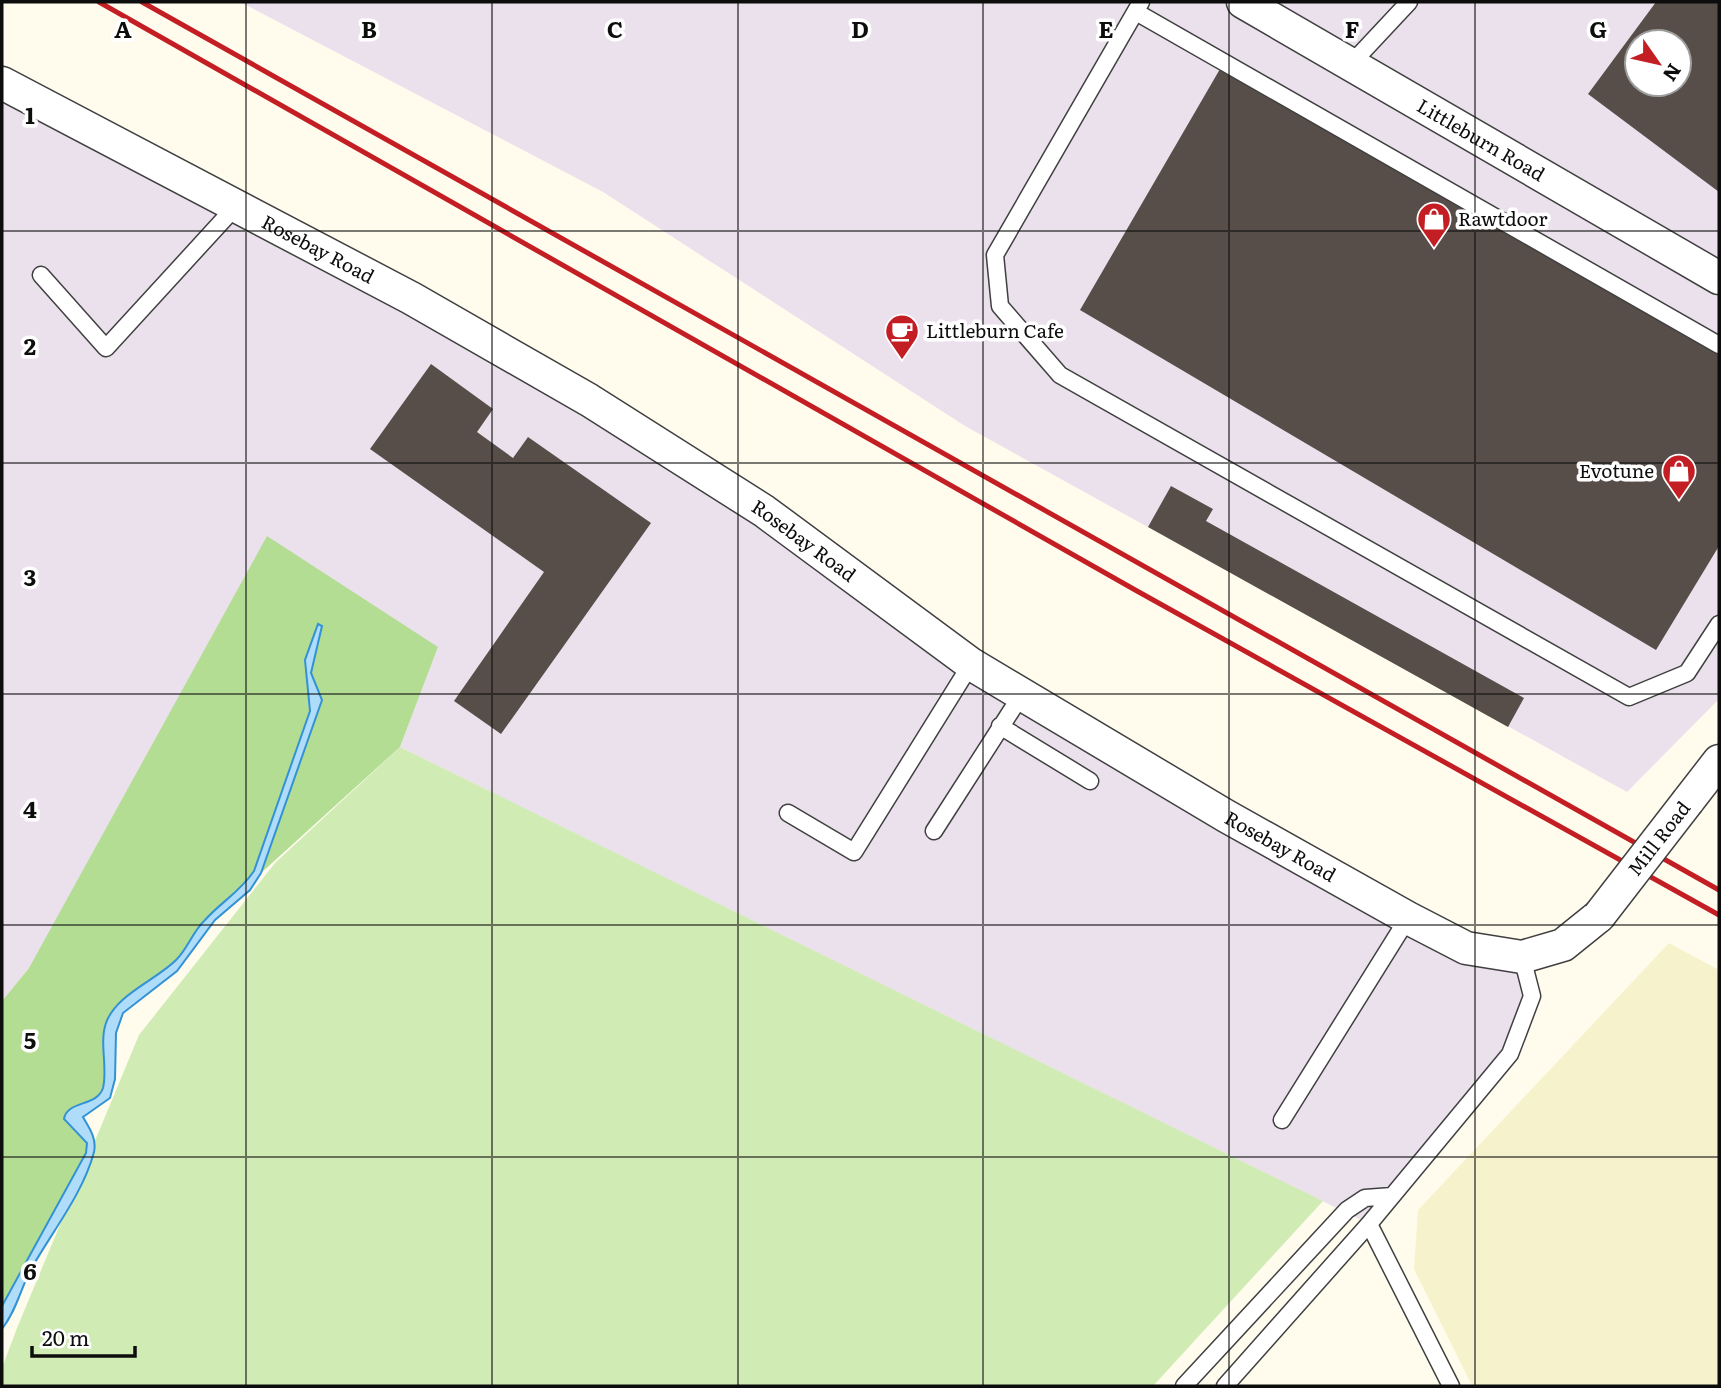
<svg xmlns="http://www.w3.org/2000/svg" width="1721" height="1388" font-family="Literata,serif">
  <rect width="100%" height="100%" fill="#fffcee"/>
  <!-- industrial -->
  <path fill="#ebe1ed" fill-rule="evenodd" d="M 240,2 L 1719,2 L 1719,699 L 1627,792 L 965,426 L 603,192 ZM 1637,42 L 1679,42 L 1679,84 L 1637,84 Z
    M 2,83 L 411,298 L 1226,816 L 1522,957 L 1532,996 L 1510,1054 L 1369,1224 L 400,747 L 438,647 L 29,968 L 2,1001 Z"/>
  <!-- farmland -->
  <path fill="#f6f3cc" d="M 1669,943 L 1719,970 L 1719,1386 L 1472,1386 L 1414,1269 L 1418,1210 Z"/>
  <!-- green -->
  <path fill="#d1ebb5" d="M 400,747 L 1323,1201 L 1153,1386 L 2,1386 L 2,1368 L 17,1328 L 139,1035 L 275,863 Z"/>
  <!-- forest -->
  <path fill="#b4dd94" d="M 267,536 L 438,647 L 400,747 L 261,873 L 322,700 L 311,674 L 322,626 L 318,624 L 305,660 L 310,711 L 254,871 C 240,892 221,902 204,920 C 193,931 188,948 177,959 C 157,980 116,995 106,1024 C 99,1043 109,1068 103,1088 C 97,1107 67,1100 64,1119 L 87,1143 L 86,1153 L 2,1306 L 2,1001 L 29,968 Z"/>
  <!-- water -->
  <path fill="#afddf9" stroke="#3392d4" stroke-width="2" d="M 318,624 L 322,626 L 311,673 L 322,700 L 261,873 L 250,890 L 215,920 L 177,971 L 123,1013 L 116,1033 L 115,1079 L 110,1098 L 83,1117 C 89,1128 97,1138 94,1152 C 83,1194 51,1233 30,1271 C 20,1291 16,1311 2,1329 L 2,1306 L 86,1153 L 87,1143 L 64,1119 C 67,1100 97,1107 103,1088 C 108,1068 99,1043 106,1023 C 116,994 157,980 177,959 C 188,948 193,931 205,920 C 221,902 240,892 254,871 L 310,711 L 305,660 Z"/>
  <!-- building -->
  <path fill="#574e49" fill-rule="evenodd" d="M 1656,2 L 1719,2 L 1719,192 L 1588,94 ZM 1637,42 L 1679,42 L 1679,84 L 1637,84 Z
    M 1220,69 L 1719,351 L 1719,546 L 1656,650 L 1080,310 Z
    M 431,364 L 493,409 L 477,432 L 513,458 L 528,437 L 651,523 L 501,734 L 454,701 L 544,572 L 370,449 Z
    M 1171,486 L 1213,509 L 1206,521 L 1524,698 L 1508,727 L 1148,527 Z"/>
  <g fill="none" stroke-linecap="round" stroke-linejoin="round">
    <!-- lane casing -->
    <g stroke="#404040" stroke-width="19">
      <path id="lane" d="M 1141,2 L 995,255 L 1000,306 L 1060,375 L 1629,697 L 1687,673 L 1719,624
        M 1136,12 L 1719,345
        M 1351,64 L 1409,2
        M 41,275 L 106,348 L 237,205
        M 1000,726 L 1090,781
        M 788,813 L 854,852 L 971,664
        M 934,831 L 1022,694
        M 1282,1120 L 1408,918
        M 1184,1386 L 1347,1210 L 1365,1198 L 1392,1196
        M 1225,1386 L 1369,1224
        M 1451,1386 L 1369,1224 L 1510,1054 L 1532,996 L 1522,957"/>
    </g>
    <!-- street casing -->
    <g stroke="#404040" stroke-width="35">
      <g id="street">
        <path id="s1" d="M 1243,2 L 1719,278"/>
        <path id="s2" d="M 2,83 L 411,298 L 589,400 L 764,511 L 971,664 L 1226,816 L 1408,918 L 1466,948 L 1522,957 L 1563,945 L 1599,916"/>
        <path d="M 1688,801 L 1719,761"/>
      </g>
    </g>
    <!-- lane -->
    <use href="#lane" stroke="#fff" stroke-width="16"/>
    <!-- street -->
    <use href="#street" stroke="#fff" stroke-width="32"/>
    <!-- rail -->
    <path stroke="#c41e25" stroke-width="5" d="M 99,2 L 1137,591 L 1719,915
      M 142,2 L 1719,890"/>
    <!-- street-bridge casing -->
    <g stroke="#404040" stroke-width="35" stroke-linecap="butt">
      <g id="street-bridge">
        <path id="s3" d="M 1599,916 L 1688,801"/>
      </g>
    </g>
    <!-- street-bridge -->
    <use href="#street-bridge" stroke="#fff" stroke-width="32"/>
  </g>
  <!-- grid -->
  <path fill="none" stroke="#0d0d0d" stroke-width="2" stroke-opacity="0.55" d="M 246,2 L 246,1386M 492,2 L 492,1386M 738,2 L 738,1386M 983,2 L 983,1386M 1229,2 L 1229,1386M 1475,2 L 1475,1386M 2,231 L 1719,231M 2,463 L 1719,463M 2,694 L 1719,694M 2,925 L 1719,925M 2,1157 L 1719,1157"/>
  <!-- icons -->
  <defs>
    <g id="shop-pin" transform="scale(1.75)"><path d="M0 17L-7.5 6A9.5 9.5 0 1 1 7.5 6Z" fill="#c41e25" stroke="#fff"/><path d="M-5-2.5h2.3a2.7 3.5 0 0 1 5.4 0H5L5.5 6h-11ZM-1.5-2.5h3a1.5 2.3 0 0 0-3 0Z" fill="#fff"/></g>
    <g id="cafe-pin" transform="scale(1.75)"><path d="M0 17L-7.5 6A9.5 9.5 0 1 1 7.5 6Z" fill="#c41e25" stroke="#fff"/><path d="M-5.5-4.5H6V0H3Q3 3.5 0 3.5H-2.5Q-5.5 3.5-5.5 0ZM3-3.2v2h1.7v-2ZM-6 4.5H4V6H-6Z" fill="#fff"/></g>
  </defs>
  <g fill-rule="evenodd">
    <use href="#shop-pin" x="1434" y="219"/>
    <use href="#cafe-pin" x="902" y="331"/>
    <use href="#shop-pin" x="1679" y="471"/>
  </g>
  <g text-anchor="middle" stroke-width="7" stroke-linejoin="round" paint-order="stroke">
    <!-- street labels -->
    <g font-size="19" fill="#0d0d0d" stroke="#fff">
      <text dy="7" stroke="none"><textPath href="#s1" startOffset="275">Littleburn Road</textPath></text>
      <text dy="7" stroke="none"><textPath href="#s2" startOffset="357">Rosebay Road</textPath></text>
      <text dy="7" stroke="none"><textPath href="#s2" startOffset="924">Rosebay Road</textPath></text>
      <text dy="7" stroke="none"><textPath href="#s3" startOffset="98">Mill Road</textPath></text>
      <text dy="7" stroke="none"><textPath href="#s2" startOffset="1491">Rosebay Road</textPath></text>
    </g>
    <!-- poi labels -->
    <g font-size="19" fill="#0d0d0d" stroke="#fff" text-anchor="start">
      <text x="1458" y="226">Rawtdoor</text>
      <text x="926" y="338">Littleburn Cafe</text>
      <text x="1654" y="478" text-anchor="end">Evotune</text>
    </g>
  </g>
  <g font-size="23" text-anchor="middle" font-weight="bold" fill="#0d0d0d" stroke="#fff" stroke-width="7" stroke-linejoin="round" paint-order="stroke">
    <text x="123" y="38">A</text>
    <text x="369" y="38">B</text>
    <text x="615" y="38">C</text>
    <text x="860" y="38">D</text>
    <text x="1106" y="38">E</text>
    <text x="1352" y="38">F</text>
    <text x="1598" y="38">G</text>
    <text x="30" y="124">1</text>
    <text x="30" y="355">2</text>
    <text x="30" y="586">3</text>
    <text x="30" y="818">4</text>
    <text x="30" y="1049">5</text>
    <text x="30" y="1280">6</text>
  </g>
  <!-- border -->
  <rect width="1721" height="1388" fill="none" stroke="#0d0d0d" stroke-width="7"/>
  <!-- north arrow -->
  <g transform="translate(1658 63) rotate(124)"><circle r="33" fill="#ffffff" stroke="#9e9e9e" stroke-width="2"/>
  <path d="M0-5L12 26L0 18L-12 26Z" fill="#c41e25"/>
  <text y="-10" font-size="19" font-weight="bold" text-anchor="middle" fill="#0d0d0d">N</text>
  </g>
  <!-- scale -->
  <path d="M32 1346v10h103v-10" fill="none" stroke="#0d0d0d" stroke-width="3.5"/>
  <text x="42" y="1346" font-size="21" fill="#0d0d0d" stroke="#ffffff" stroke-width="5" paint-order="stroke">20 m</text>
</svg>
